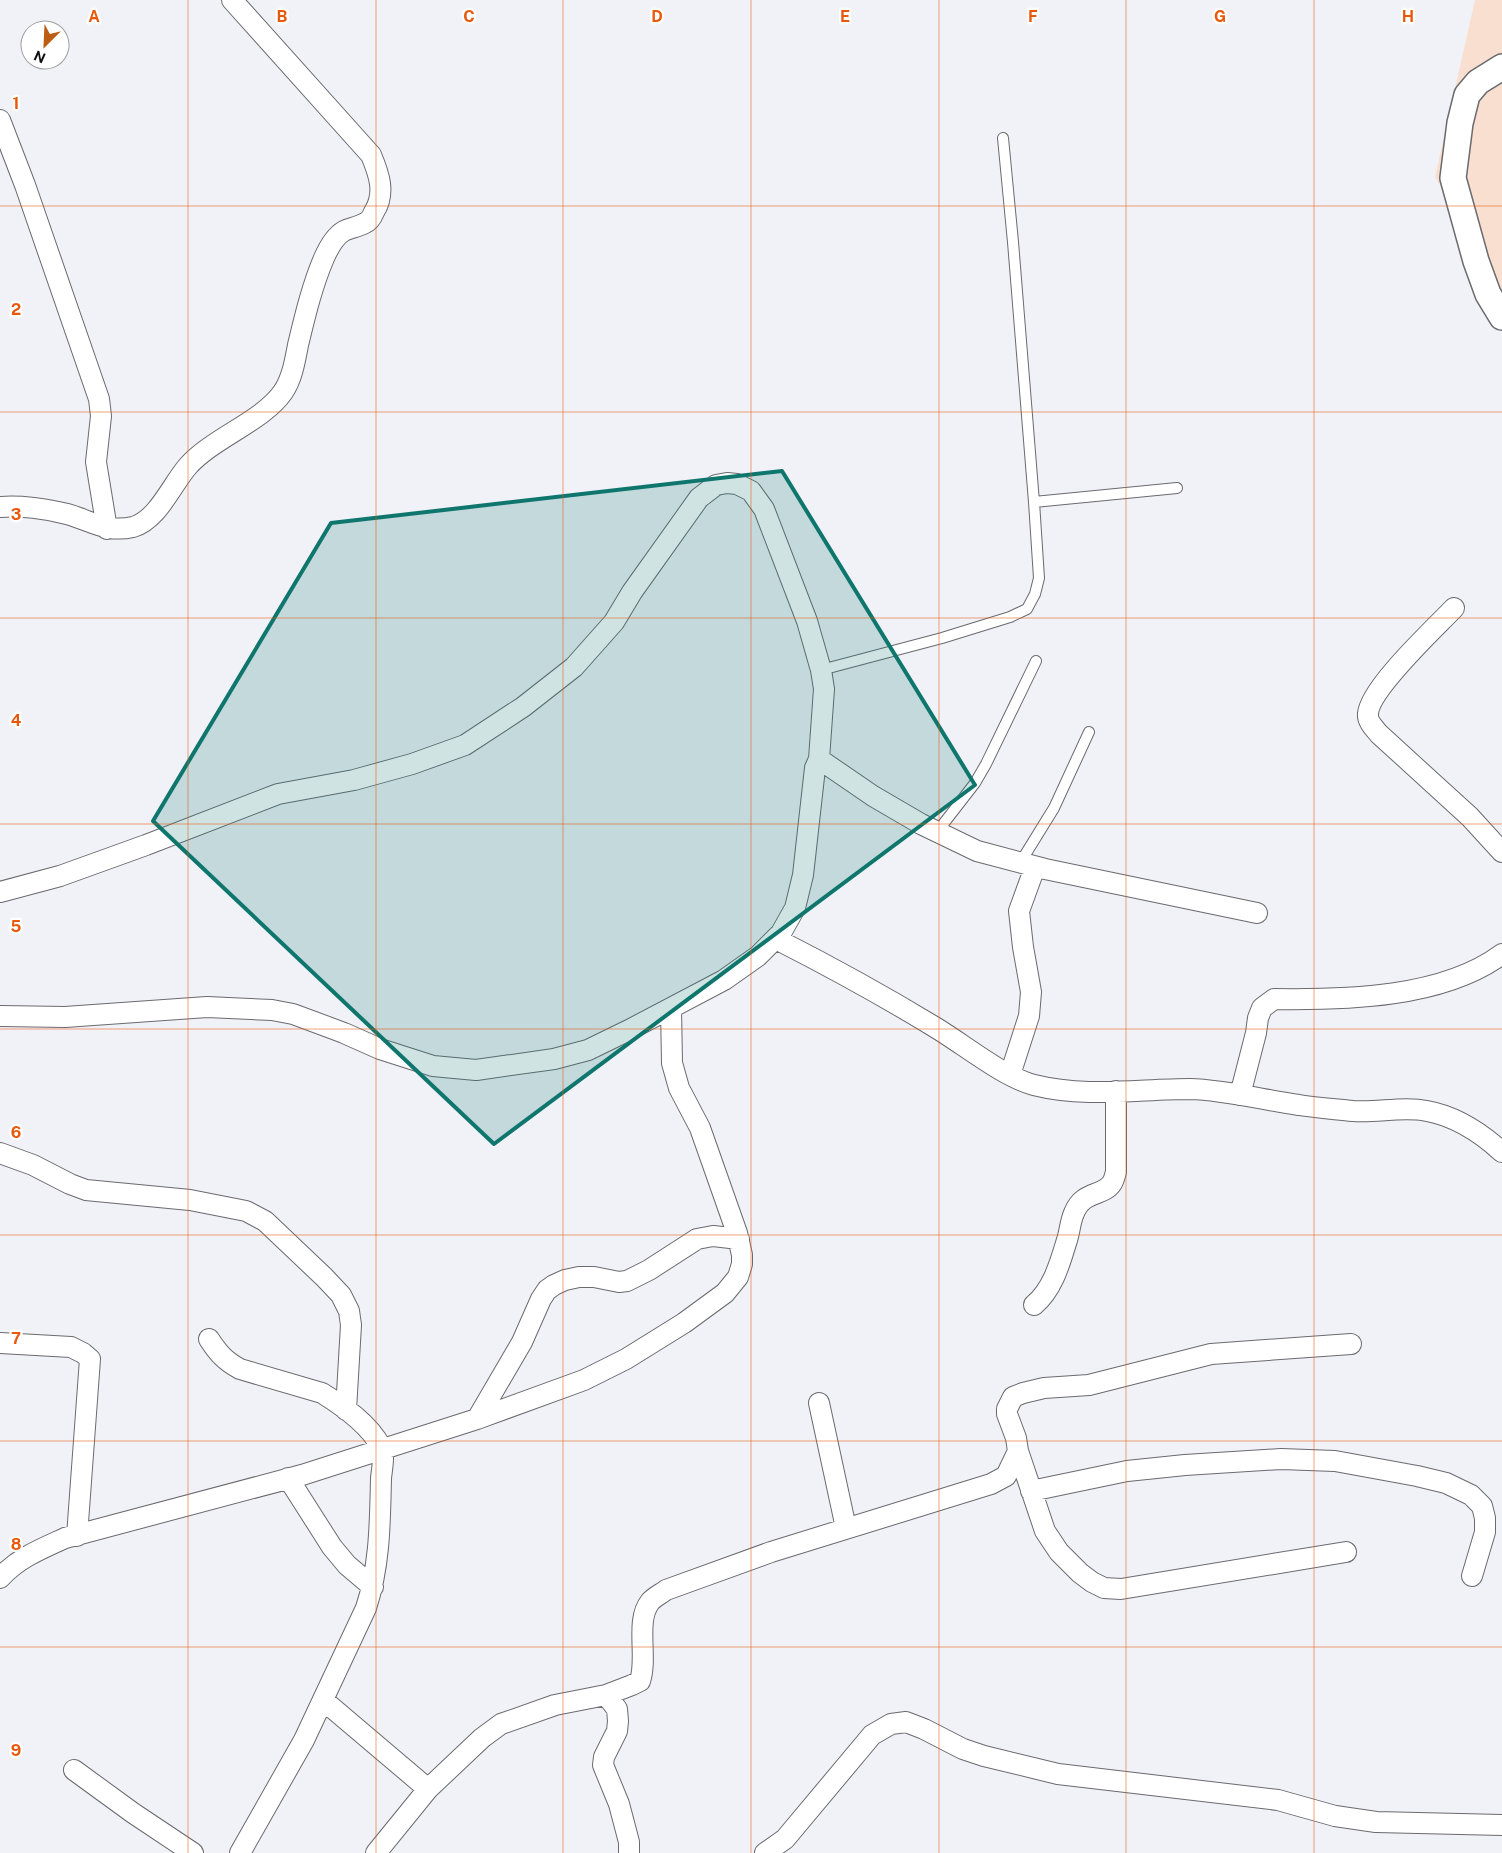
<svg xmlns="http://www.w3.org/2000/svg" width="1502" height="1853" font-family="'Public Sans',sans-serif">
  <rect width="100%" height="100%" fill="#f1f2f8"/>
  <!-- green -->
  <path fill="#f9dfd0" d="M 1475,0 L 1502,0 L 1502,290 L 1435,177 Z"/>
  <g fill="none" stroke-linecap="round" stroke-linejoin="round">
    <!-- service casing -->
    <g stroke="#6a6a6f" stroke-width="12">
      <path id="service" d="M 1034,502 L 1177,488
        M 821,670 L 942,638 L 1010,617 L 1027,609 L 1035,594 L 1039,578 L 1034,502 L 1013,242 L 1003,138
        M 937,832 L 975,783 L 986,764 L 1036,661
        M 1020,863 L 1054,808 L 1089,732"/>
    </g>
    <!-- minor casing -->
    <g stroke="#6a6a6f" stroke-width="22">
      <path id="minor" d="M 0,120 L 25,185 L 99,399 L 101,416 L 96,462 L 107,529
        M 0,507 C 19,505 48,509 67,514 C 92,521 106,533 133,527 C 158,520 172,484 188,466 C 213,438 263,421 283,392 C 292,379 295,361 298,345 C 305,316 312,286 324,258 C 328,249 335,236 344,231 C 350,228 358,227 365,223 C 370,221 372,217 374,212 C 386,193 379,174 371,155 L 232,0
        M 1454,608 C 1435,628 1369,689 1368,714 C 1367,721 1374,728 1379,734 L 1470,817 L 1502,852
        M 819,759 L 873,796 L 921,824 L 977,851 L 1045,869 L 1257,913
        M 0,892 L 60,876 L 146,845 L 278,794 L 354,780 L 412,764 L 465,745 L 523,707 L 574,667 L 614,622 L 632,592 L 699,498 L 716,485 L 727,483 L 737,484 L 751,491 L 764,509 L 807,621 L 821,670 L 824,689 L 819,759 L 815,768 L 803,875 L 795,908 L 781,933 L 758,956 L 724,980 L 629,1030 L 588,1050 L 554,1059 L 476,1070 L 433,1066 L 380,1049 L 344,1033 L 293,1014 L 272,1010 L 207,1007 L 65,1017 L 0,1016
        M 776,939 C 829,966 882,995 933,1026 C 962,1043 1003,1077 1034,1085 C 1085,1098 1139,1089 1190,1089 C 1227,1090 1263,1100 1299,1105 C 1317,1108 1335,1109 1353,1111 C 1377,1113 1403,1106 1427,1111 C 1455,1116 1481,1133 1502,1152
        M 1010,1075 L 1029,1016 L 1031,992 L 1023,947 L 1019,911 L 1035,867
        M 1240,1095 L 1256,1033 L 1258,1018 L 1262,1008 L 1274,999 C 1346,1000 1443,998 1502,954
        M 0,1153 L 33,1165 L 70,1184 L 86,1190 L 190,1200 L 246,1211 L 265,1221 L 324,1277 L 341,1295 L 349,1311 L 351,1325 L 346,1410
        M 1034,1305 C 1053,1289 1060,1263 1067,1240 C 1070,1231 1070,1222 1074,1213 C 1083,1190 1103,1197 1112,1183 C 1114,1180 1115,1175 1116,1172 L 1116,1091
        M 209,1339 C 218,1353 225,1361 240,1369 L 322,1393 C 343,1406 369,1424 381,1447 C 385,1454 382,1469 381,1478 C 380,1522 380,1565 366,1608 L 304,1740 L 240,1853
        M 0,1343 L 71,1347 L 83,1353 L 90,1359 L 77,1536
        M 819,1403 L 846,1528
        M 477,1419 L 522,1342 L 541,1299 L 547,1290 L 554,1285 L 565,1280 L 579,1277 L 594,1277 L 619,1282 L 627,1281 L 649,1270 L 697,1239 L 713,1236 L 739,1239
        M 1018,1451 L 1045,1531 L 1059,1552 L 1080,1573 L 1092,1582 L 1104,1588 L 1121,1589 L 1346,1552
        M 288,1478 L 332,1547 L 347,1565 L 373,1587
        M 1031,1491 L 1127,1471 L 1185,1465 L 1281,1459 L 1335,1461 L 1417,1476 L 1446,1483 L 1471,1495 L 1482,1506 L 1485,1518 L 1485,1532 L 1472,1576
        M 0,1578 C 18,1558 41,1549 65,1538 L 302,1475 L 477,1419 L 584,1380 L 626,1359 L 684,1323 L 725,1293 L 738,1277 L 742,1264 L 742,1255 L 737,1233 L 700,1128 L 679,1088 L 672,1063 L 671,1008
        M 606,1695 L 617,1709 L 618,1721 L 617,1731 L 604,1757 L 603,1765 L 619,1804 L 629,1842 L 629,1853
        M 323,1700 L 428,1789
        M 74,1770 L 133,1813 L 193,1853
        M 376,1853 L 428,1789 L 482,1738 L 501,1724 L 555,1705 L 606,1695 L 632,1685 L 640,1681 C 648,1657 635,1621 650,1602 C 654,1597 661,1594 666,1590 L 771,1552 L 991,1484 L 1006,1476 L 1018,1451 L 1016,1438 L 1007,1414 L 1007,1409 L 1013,1397 L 1023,1393 L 1044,1388 L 1089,1385 L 1211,1354 L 1351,1344
        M 765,1853 L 785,1839 L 872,1735 L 891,1724 L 906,1722 L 924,1729 L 963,1749 L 984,1756 L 1058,1774 L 1278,1800 L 1335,1816 L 1376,1822 L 1502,1825"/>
    </g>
    <!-- tertiary casing -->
    <g stroke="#6a6a6f" stroke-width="28">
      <path id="tertiary" d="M 1502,67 L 1478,82 L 1467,95 L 1460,123 L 1453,178 L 1476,261 L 1488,294 L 1502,317"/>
    </g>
    <!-- service -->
    <use href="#service" stroke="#fff" stroke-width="10"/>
    <!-- minor -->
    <use href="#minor" stroke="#fff" stroke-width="20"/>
    <!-- tertiary -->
    <use href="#tertiary" stroke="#fff" stroke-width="25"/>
  </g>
  <!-- marked area -->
  <path fill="#0f766e" fill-opacity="0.2" stroke="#0f766e" stroke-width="4" stroke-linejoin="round" d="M 782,471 L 975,785 L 494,1144 L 153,821 L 331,523 Z"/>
  <!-- grid -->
  <path fill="none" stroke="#e8590c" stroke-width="1" stroke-opacity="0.55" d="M 188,0 L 188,1853M 376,0 L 376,1853M 563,0 L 563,1853M 751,0 L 751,1853M 939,0 L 939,1853M 1126,0 L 1126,1853M 1314,0 L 1314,1853M 0,206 L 1502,206M 0,412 L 1502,412M 0,618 L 1502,618M 0,824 L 1502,824M 0,1029 L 1502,1029M 0,1235 L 1502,1235M 0,1441 L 1502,1441M 0,1647 L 1502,1647"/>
  <g font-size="16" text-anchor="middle" font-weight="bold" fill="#e8590c" stroke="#fff" stroke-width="4.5" stroke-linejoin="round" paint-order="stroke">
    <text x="94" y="22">A</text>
    <text x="282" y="22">B</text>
    <text x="469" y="22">C</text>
    <text x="657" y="22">D</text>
    <text x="845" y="22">E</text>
    <text x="1033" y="22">F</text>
    <text x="1220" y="22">G</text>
    <text x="1408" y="22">H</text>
    <text x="16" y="109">1</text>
    <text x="16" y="315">2</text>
    <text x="16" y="520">3</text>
    <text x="16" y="726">4</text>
    <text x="16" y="932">5</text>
    <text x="16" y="1138">6</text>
    <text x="16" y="1344">7</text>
    <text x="16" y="1550">8</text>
    <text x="16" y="1756">9</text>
  </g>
  <!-- north arrow -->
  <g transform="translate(45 45) rotate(204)"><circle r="24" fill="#ffffff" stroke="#9f9fa0"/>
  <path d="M0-4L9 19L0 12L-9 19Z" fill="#bc5d13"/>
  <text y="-8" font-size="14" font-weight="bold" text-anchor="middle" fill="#0f0f11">N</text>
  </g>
</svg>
